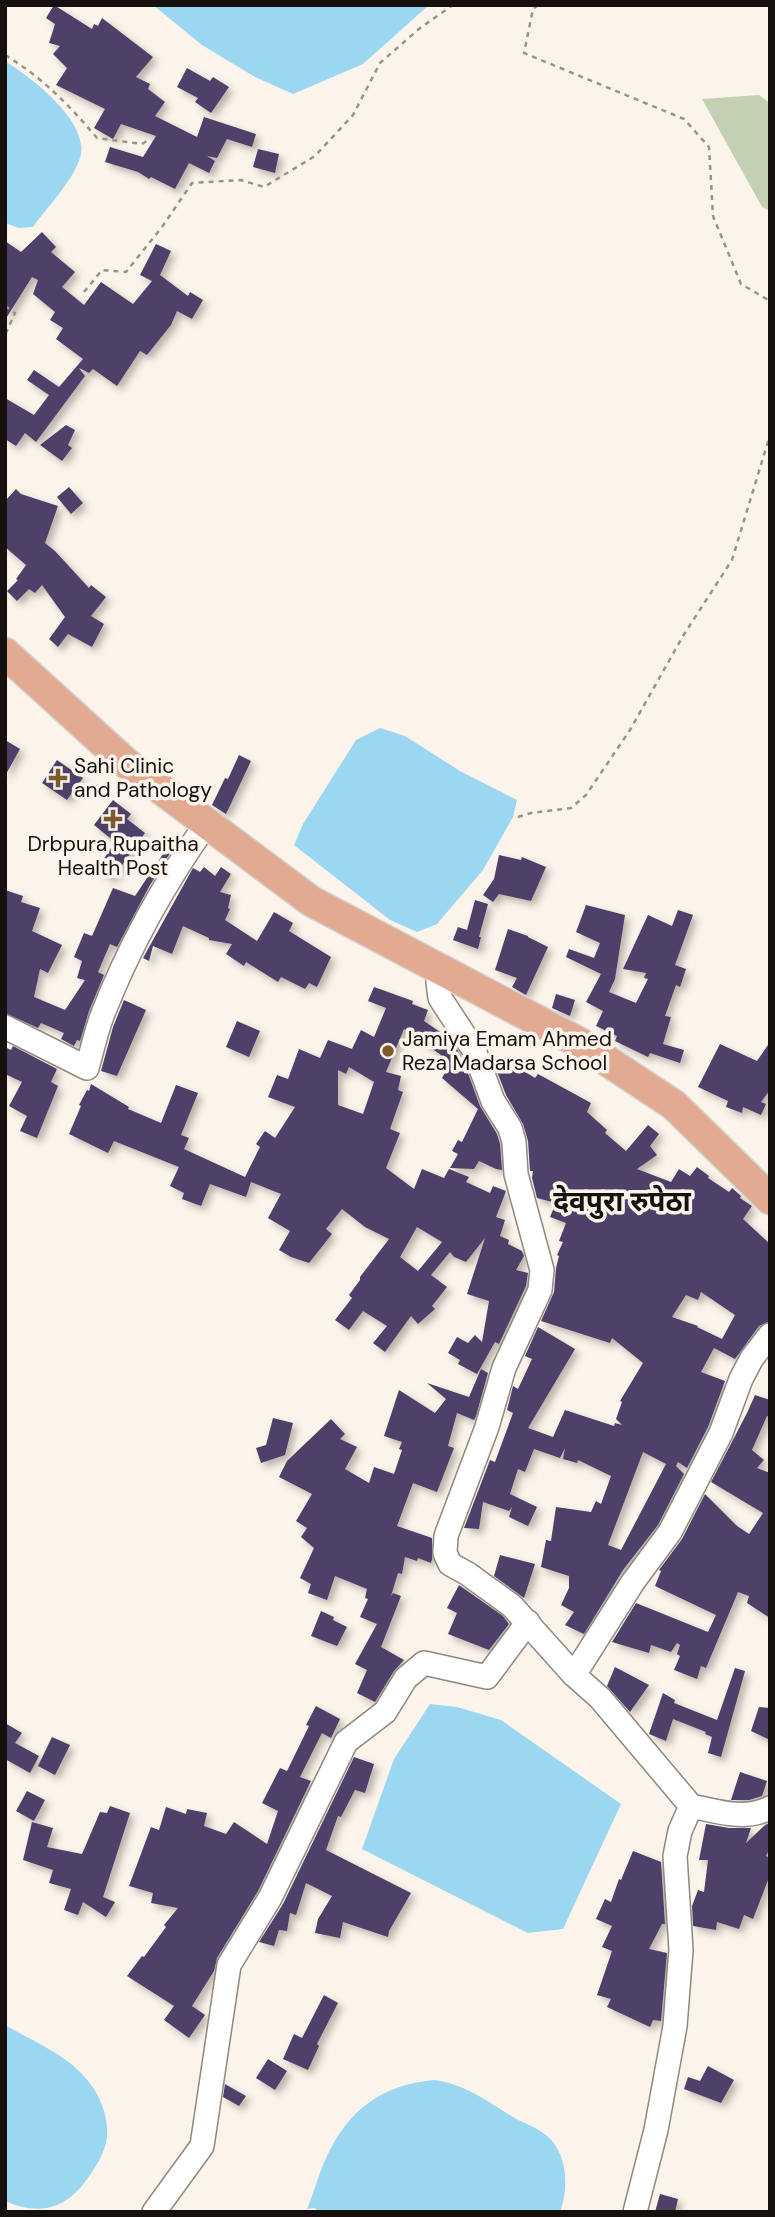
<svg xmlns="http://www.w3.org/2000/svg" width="775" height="2217" font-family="'DM Sans','Noto Sans Devanagari',sans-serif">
  <defs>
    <filter id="shadow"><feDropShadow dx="4.5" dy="4.5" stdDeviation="3.5" flood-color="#0004"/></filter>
  </defs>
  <rect width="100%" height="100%" fill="#fcf4ea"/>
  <!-- green -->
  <path fill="#c3d0b2" d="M 759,95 L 770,103 L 770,211 L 762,207 L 702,99 Z"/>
  <!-- water -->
  <path fill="#9cd7f1" d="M 153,5 L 429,5 L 363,64 L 293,94 L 255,77 L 202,45 Z
    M 5,61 C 31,77 87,120 81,154 C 76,178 47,207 33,227 L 19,228 L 5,223 Z
    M 380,728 L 405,736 L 460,771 L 517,800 L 513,817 L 483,870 L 437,924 L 417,932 L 390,920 L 294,845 L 303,824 L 356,740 Z
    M 430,1704 L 457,1707 L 501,1720 L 621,1804 L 563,1929 L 528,1933 L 362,1849 L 394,1759 Z
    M 5,2025 C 37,2044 70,2055 92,2086 C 101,2098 109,2121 107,2137 C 105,2152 98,2163 90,2175 C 68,2208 42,2217 5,2201 Z
    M 434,2080 C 465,2084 487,2101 513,2117 C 523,2123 536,2127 546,2135 C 568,2153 569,2188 560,2212 L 321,2212 L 314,2208 L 307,2209 C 314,2193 318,2175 326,2158 C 348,2110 381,2085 434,2080 Z"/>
  <!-- building -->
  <path fill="#4e3f69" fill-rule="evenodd" filter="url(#shadow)" d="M 54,5 L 92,29 L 94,24 L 98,26 L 102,18 L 153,57 L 136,77 L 150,84 L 148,89 L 165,102 L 155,116 L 197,137 L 204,117 L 256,134 L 252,147 L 227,139 L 217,158 L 207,156 L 215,161 L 209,173 L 189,163 L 175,189 L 151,177 L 149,179 L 138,172 L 105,162 L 110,147 L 143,157 L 156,136 L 121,124 L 113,139 L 94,128 L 105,109 L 56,85 L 67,68 L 53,54 L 60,46 L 49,43 L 55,24 L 46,18 Z
    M 187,68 L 210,81 L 213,77 L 229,87 L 211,113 L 195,102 L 198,98 L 177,87 Z
    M 258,149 L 279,154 L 275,173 L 253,167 Z
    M 42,232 L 56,247 L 51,252 L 75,272 L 62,287 L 84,305 L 101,282 L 133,304 L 152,281 L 140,275 L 156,244 L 171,251 L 160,275 L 188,296 L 190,292 L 203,300 L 192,319 L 177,311 L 171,325 L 147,355 L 140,351 L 117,386 L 93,369 L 89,373 L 79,368 L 85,376 L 36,442 L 25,433 L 16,446 L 5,439 L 5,398 L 34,415 L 49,395 L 27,380 L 34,370 L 59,387 L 83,359 L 56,339 L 63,328 L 50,320 L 55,312 L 33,294 L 38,280 L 32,277 L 5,320 L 5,241 L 21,252 Z
    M 66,425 L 75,430 L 68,445 L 72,448 L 62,461 L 40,445 Z
    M 69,487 L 83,503 L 71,514 L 57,497 Z
    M 16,489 L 21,494 L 58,506 L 45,543 L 55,551 L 89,588 L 91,585 L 106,597 L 91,616 L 104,624 L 92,647 L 68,634 L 58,647 L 49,639 L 65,617 L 42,585 L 35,593 L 29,589 L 17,601 L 7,591 L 18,580 L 16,579 L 26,565 L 5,547 L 5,501 Z
    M 5,740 L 20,749 L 5,776 Z
    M 239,755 L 251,761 L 226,814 L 212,805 L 225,778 L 228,779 Z
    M 57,760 L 83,778 L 67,800 L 42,783 Z
    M 113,800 L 131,814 L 127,819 L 145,833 L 112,879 L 97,869 L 115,842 L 94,825 Z
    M 173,839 L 177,842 L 150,885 L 117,947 L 110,944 L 98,972 L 104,975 L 89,1011 L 80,1041 L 77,1040 L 74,1046 L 61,1039 L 64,1033 L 41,1023 L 38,1028 L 5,1013 L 5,890 L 23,896 L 21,902 L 40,908 L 32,931 L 62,945 L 48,973 L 40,969 L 34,997 L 65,1010 L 85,980 L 77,978 L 82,961 L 74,957 L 84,933 L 92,936 L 113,888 L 135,896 Z
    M 499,855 L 521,860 L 522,857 L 546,867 L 531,901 L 499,894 L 493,902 L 483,895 L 494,879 Z
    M 204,867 L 215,876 L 221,867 L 231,874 L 220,892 L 231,895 L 228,908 L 230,909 L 225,920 L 257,941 L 274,912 L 293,923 L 289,931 L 331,957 L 317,987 L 309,983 L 305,989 L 281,977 L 278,982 L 246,962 L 244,966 L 226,954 L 232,944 L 209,940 L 209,938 L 183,926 L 172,954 L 153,946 L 149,961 L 143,958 L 193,868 L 200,872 Z
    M 475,900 L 488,904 L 479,937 L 481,937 L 478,949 L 453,940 L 458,927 L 467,930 Z
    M 586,905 L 625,915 L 615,979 L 609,992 L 636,1003 L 648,979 L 644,978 L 646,973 L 623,969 L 648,915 L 672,926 L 678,910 L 693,915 L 675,965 L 686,969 L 680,987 L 676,985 L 665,1016 L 671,1017 L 663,1044 L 684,1050 L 680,1063 L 650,1053 L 648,1057 L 615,1041 L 617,1036 L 596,1026 L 603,1011 L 586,1002 L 601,974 L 566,957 L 569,949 L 594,958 L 600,943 L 576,932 Z
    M 508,929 L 528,936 L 528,937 L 548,947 L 526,995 L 512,987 L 517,978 L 495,970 Z
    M 374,987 L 413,1001 L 412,1004 L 428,1010 L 424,1021 L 449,1038 L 447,1040 L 454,1044 L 461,1056 L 463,1061 L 462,1064 L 466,1068 L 480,1106 L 497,1134 L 500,1144 L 502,1170 L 496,1169 L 479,1161 L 474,1169 L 450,1168 L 458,1154 L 452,1151 L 458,1140 L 462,1142 L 478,1109 L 442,1078 L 448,1067 L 437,1061 L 441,1055 L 404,1029 L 386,1072 L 401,1076 L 398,1090 L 403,1092 L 390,1129 L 400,1133 L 386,1168 L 414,1189 L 422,1169 L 444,1178 L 449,1169 L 469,1177 L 466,1182 L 490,1193 L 493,1186 L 506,1191 L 496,1217 L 505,1220 L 500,1236 L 509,1240 L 508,1244 L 522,1251 L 524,1256 L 516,1270 L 528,1273 L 526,1286 L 499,1344 L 495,1342 L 477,1374 L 458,1364 L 460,1360 L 448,1353 L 457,1337 L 468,1343 L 475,1335 L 482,1342 L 489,1301 L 467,1294 L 485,1238 L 466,1262 L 454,1257 L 450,1252 L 431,1275 L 447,1287 L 432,1306 L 435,1309 L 418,1324 L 411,1316 L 385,1352 L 373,1343 L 387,1326 L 363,1311 L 349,1330 L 335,1320 L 352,1298 L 349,1295 L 360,1280 L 360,1277 L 389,1239 L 365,1227 L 342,1209 L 326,1229 L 332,1234 L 309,1263 L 291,1257 L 279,1250 L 290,1231 L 268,1218 L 281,1194 L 251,1182 L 246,1197 L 210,1184 L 201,1206 L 182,1199 L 184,1193 L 170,1186 L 179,1167 L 114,1141 L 108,1153 L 69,1134 L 81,1106 L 79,1105 L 87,1090 L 89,1091 L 91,1084 L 129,1107 L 128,1109 L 161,1123 L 176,1085 L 198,1093 L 181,1135 L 189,1138 L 184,1149 L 245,1177 L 260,1147 L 256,1144 L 265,1131 L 275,1138 L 295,1107 L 268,1097 L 277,1075 L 288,1079 L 299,1049 L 320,1058 L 328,1040 L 352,1049 L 361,1030 L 374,1037 L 386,1008 L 368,1001 ZM 349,1067 L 374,1082 L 363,1114 L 338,1105 L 338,1070 L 346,1074 ZM 417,1227 L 442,1242 L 418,1271 L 400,1257 Z
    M 556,994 L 575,1000 L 570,1016 L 552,1008 Z
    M 124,1000 L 146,1010 L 117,1076 L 101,1071 L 113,1027 Z
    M 237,1021 L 260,1031 L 249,1057 L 226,1047 Z
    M 770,1042 L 770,1090 L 761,1102 L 766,1104 L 761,1115 L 743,1107 L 742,1113 L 726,1107 L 728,1101 L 698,1087 L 720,1044 L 757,1061 Z
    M 13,1046 L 57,1069 L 51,1082 L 58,1086 L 37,1138 L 20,1131 L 27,1116 L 9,1106 L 22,1082 L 5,1074 L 5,1047 L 11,1050 Z
    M 503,1058 L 535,1078 L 538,1074 L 591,1103 L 587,1112 L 607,1130 L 605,1133 L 626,1151 L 648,1125 L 659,1134 L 650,1146 L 657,1155 L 637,1169 L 671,1182 L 679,1169 L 690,1176 L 697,1167 L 709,1176 L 708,1178 L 729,1192 L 732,1188 L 741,1196 L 740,1198 L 752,1206 L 743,1219 L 770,1244 L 770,1321 L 759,1326 L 735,1359 L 714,1348 L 701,1372 L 725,1381 L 708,1427 L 687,1468 L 678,1462 L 676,1466 L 684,1474 L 658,1525 L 623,1570 L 584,1634 L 565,1625 L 574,1612 L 561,1605 L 569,1588 L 569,1576 L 541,1567 L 546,1540 L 551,1541 L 556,1507 L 591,1512 L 596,1501 L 601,1504 L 611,1476 L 578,1460 L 577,1463 L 563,1459 L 565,1448 L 560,1458 L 534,1449 L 525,1472 L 518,1469 L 510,1494 L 537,1507 L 528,1526 L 509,1517 L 512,1507 L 509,1511 L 483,1502 L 479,1529 L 464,1528 L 490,1460 L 495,1462 L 513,1413 L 507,1410 L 513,1386 L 518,1389 L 532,1359 L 525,1356 L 538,1327 L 575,1349 L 528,1428 L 553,1437 L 565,1410 L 614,1426 L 615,1423 L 622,1425 L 616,1419 L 622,1402 L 620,1401 L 643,1363 L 612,1338 L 610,1343 L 541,1321 L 554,1292 L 556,1268 L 559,1256 L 557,1255 L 563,1242 L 559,1241 L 566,1223 L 550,1217 L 556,1203 L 537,1198 L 532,1178 L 533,1171 L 530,1171 L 528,1141 L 523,1124 L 506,1095 L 496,1069 ZM 701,1292 L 735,1315 L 722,1339 L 697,1327 L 698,1326 L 672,1317 L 686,1295 L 698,1300 ZM 643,1452 L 666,1464 L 621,1550 L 608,1545 Z
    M 481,1369 L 488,1373 L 476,1416 L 474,1420 L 457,1413 L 448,1446 L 454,1448 L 437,1492 L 413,1483 L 397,1526 L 432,1538 L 432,1559 L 431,1563 L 418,1558 L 417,1561 L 405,1557 L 402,1574 L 398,1573 L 391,1596 L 393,1593 L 401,1596 L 381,1647 L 404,1660 L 394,1671 L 375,1702 L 357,1693 L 367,1670 L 355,1664 L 377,1624 L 360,1617 L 368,1599 L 365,1598 L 367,1589 L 335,1576 L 327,1600 L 308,1593 L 311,1584 L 300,1578 L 314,1548 L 301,1537 L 307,1528 L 296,1521 L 312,1494 L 279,1477 L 287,1461 L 331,1419 L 345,1434 L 340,1439 L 357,1447 L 345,1469 L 369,1483 L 374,1467 L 394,1474 L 402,1450 L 399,1449 L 402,1442 L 384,1436 L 399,1390 L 435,1413 L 446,1399 L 427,1383 L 469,1397 Z
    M 755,1395 L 770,1400 L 770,1417 L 767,1416 L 752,1450 L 764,1460 L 757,1468 L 770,1473 L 770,1618 L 747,1603 L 749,1596 L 738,1592 L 706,1668 L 701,1666 L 697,1679 L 674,1670 L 680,1656 L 677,1654 L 680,1645 L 677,1643 L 671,1652 L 651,1645 L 649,1653 L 612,1642 L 636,1603 L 708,1632 L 716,1615 L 655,1586 L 661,1571 L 659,1570 L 682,1539 L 705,1494 L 737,1526 L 749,1534 L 763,1513 L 711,1482 L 747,1413 Z
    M 273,1418 L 293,1423 L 285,1455 L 261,1463 L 256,1448 L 266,1445 Z
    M 500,1555 L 535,1564 L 524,1598 L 494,1576 Z
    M 459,1585 L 503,1616 L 509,1624 L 489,1650 L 448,1634 L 457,1613 L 447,1608 Z
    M 321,1611 L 334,1617 L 333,1620 L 347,1627 L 337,1646 L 311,1636 Z
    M 615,1667 L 649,1685 L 630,1712 L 607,1686 Z
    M 735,1668 L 745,1671 L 721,1757 L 708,1753 L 712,1737 L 705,1734 L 706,1732 L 673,1719 L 666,1741 L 649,1734 L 663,1693 L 675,1700 L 674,1703 L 717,1720 Z
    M 316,1706 L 340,1719 L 331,1738 L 322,1733 L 300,1777 L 311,1781 L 258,1891 L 217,1958 L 214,1971 L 192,2006 L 205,2015 L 189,2038 L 164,2020 L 174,2006 L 127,1976 L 142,1956 L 144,1957 L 166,1927 L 164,1925 L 178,1908 L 151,1903 L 153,1893 L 129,1886 L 151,1827 L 159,1830 L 166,1807 L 186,1814 L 187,1809 L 207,1813 L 204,1826 L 226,1834 L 234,1822 L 267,1844 L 278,1811 L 262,1803 L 280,1768 L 287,1771 L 309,1726 L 306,1725 Z
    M 759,1707 L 770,1708 L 770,1740 L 751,1731 Z
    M 5,1723 L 22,1733 L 15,1743 L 39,1756 L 30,1773 L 5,1759 Z
    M 52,1737 L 70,1745 L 55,1775 L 38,1766 Z
    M 354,1757 L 374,1764 L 365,1793 L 355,1790 L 341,1817 L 338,1816 L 326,1850 L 411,1893 L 389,1931 L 388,1937 L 343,1922 L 340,1938 L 315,1933 L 318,1919 L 332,1896 L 306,1883 L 296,1915 L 290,1913 L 287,1931 L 279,1930 L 274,1946 L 259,1942 L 283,1904 Z
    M 740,1772 L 767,1781 L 762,1796 L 749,1800 L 731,1800 Z
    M 27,1791 L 45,1800 L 34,1821 L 16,1811 Z
    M 110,1806 L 130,1813 L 103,1897 L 115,1902 L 106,1917 L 83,1902 L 78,1915 L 64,1910 L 71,1889 L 49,1883 L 53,1870 L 23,1860 L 32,1822 L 53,1828 L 47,1847 L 82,1854 L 100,1812 L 107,1813 Z
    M 770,1823 L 770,1848 L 766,1856 L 770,1858 L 770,1875 L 753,1919 L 744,1915 L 739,1929 L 717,1922 L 716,1930 L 693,1926 L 692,1906 L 698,1890 L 704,1892 L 708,1860 L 699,1860 L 706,1824 L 729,1828 L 751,1828 L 746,1843 L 765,1825 Z
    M 633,1851 L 661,1862 L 665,1924 L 662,1924 L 649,1949 L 667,1953 L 661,2021 L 653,2020 L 650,2027 L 607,2007 L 611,1999 L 597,1995 L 612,1951 L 602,1947 L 612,1926 L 596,1919 L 605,1899 L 611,1902 L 619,1879 L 621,1880 Z
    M 324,1995 L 338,2003 L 317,2044 L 319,2046 L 308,2070 L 283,2059 L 294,2034 L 302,2038 Z
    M 268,2059 L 287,2071 L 275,2090 L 256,2078 Z
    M 708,2066 L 734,2080 L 721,2103 L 684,2089 L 688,2077 L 700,2081 Z
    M 225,2084 L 246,2096 L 239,2106 L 223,2097 Z
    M 660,2194 L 678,2199 L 675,2212 L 655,2212 Z"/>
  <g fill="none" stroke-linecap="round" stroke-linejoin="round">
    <!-- minor casing -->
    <g stroke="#8e887e" stroke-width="26">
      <path id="minor" d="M 442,970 L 438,982 L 440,998 L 474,1050 L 493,1101 L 510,1128 L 514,1142 L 516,1174 L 542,1270 L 540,1290 L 504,1368 L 487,1427 L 446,1536 L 445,1553 L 450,1564 L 468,1574 L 512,1606 L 574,1675 L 600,1698 L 691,1806 L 680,1831 L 675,1856 L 681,1950 L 675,2026 L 656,2130 L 635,2212
        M 5,1027 L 87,1068 C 92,1051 96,1032 102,1016 C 128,949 165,882 207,823
        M 574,1675 L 633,1582 L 670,1532 L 721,1433 L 741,1379 L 752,1358 L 770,1335
        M 691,1806 C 717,1811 744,1821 770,1808
        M 154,2212 L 202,2146 L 229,1965 L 270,1898 L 346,1742 L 385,1712 L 406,1678 L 424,1663 L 487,1677 L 528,1622"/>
    </g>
    <!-- major casing -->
    <g stroke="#d5d4d4" stroke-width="33">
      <path id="major" d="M 5,653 L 126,763 L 311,901 L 580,1043 L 674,1105 L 770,1199"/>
    </g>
    <!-- path -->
    <path stroke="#99938c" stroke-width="2.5" stroke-dasharray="5 5" stroke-linecap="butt" d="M 538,5 L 533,9 L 524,53 L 684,119 L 709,147 L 713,216 L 741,284 L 770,301
      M 5,55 C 43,78 69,105 97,138 L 142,144 L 150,139
      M 84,292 L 102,270 L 126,272 L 162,227 L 192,183 L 241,180 L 264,187 L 315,156 L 353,115 L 380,63 L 420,28 L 453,5
      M 5,306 L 15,313 L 5,335
      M 518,817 L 531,813 L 571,808 L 586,795 L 630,730 L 683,636 L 732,560 L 770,435"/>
    <!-- minor -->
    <use href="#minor" stroke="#fff" stroke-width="23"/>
    <!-- major -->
    <use href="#major" stroke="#e1aa91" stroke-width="30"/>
  </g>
  <!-- markers -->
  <g fill="#7b5a30" stroke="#fcf4ea" stroke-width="2.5">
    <path d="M54.5 767.5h7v7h7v7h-7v7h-7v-7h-7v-7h7z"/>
    <path d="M109.5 808.5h7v7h7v7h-7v7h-7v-7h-7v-7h7z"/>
    <circle cx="388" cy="1051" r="7"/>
  </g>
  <g text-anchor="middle" stroke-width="7" stroke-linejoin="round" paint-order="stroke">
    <!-- poi labels -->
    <g font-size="21" fill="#14110e" stroke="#fcf4ea" text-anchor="start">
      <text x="74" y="773">Sahi Clinic<tspan x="74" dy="24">and Pathology</tspan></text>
      <text x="113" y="851" text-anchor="middle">Drbpura Rupaitha<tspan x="113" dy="24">Health Post</tspan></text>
      <text x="402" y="1046">Jamiya Emam Ahmed<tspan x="402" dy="24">Reza Madarsa School</tspan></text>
    </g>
    <!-- district labels -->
    <g font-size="28" font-weight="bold" fill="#14110e" stroke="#fcf4ea">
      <text x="622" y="1211">देवपुरा रुपेठा</text>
    </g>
  </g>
  <!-- border -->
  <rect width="775" height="2217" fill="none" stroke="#14110e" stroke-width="14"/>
</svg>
